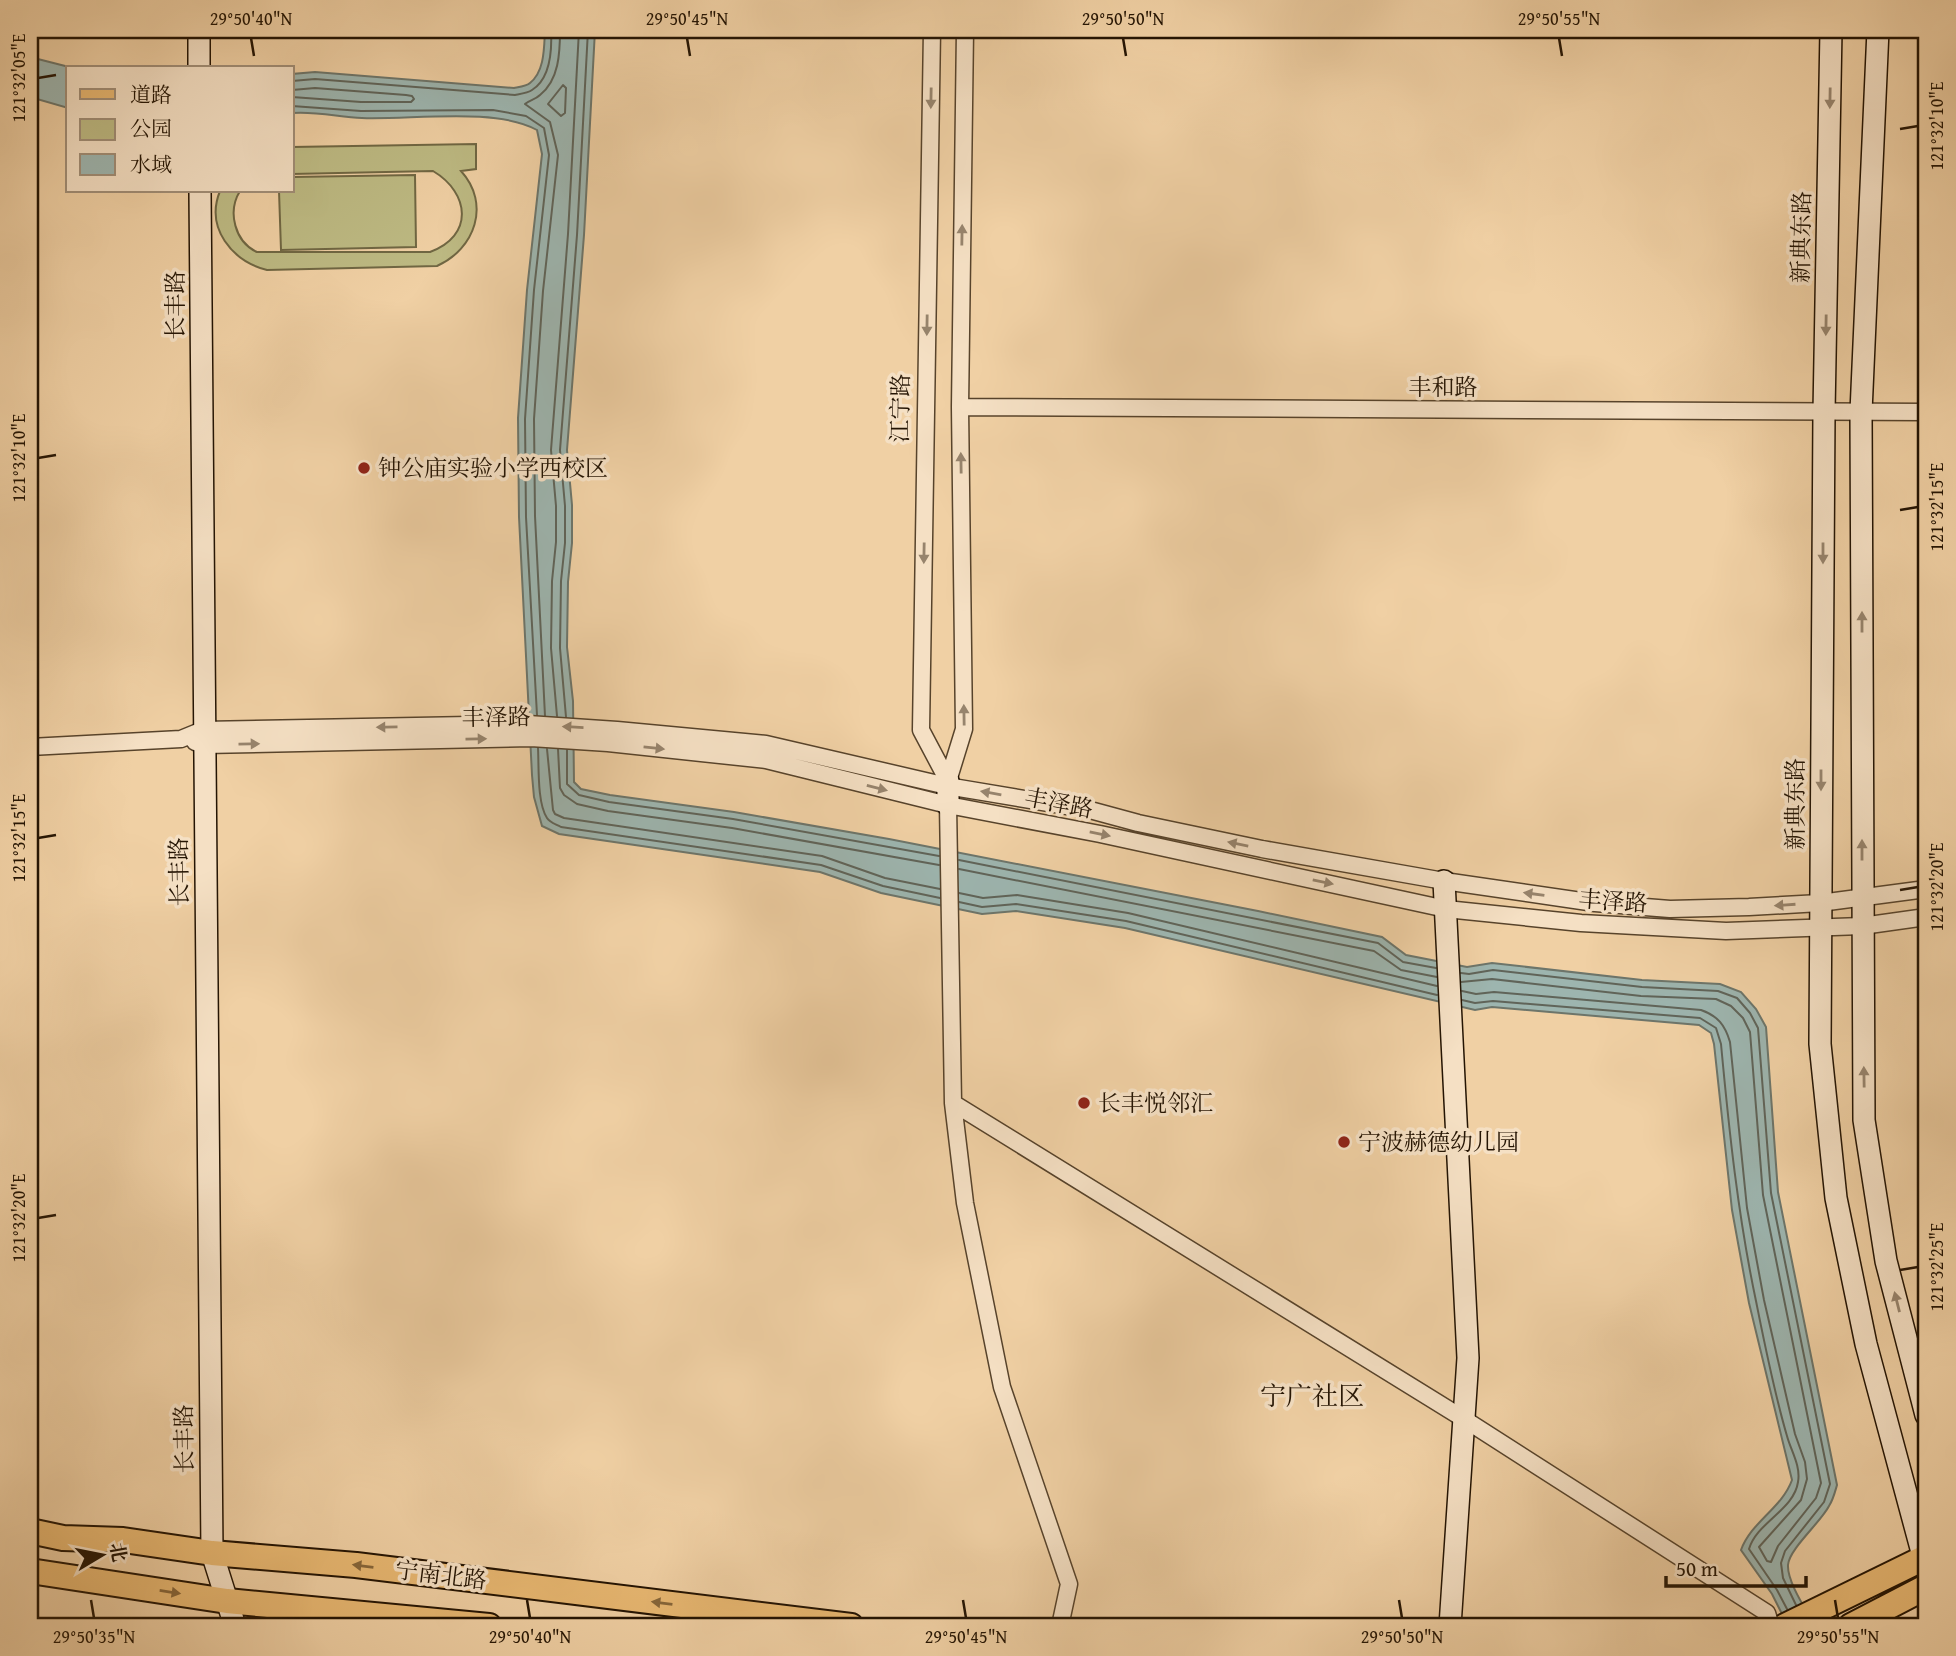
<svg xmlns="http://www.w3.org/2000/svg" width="1956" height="1656" font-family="'Gentium Book Plus','Noto Serif SC',serif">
  <rect width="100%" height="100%" fill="#f0d0a4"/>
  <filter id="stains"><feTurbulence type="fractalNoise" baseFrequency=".00286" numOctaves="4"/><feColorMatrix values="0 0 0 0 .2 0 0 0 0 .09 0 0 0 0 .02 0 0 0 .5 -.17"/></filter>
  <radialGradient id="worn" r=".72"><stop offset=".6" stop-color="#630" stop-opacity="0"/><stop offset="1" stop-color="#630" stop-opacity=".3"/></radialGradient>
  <!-- green -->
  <path fill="#bdba83" stroke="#706743" stroke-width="2" d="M 476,144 L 476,169 L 461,171 C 491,204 475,249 437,266 L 267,270 C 232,261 205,228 220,191 L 240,191 C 227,212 235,242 257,252 L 430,252 C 474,236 470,193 433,171 L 292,174 L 292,147 Z
    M 415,175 L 416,247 L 281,250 L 279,191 L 292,191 L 292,177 Z"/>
  <!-- water -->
  <path fill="#9db5af" stroke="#6d756a" stroke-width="2" d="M 545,30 L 595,30 L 584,235 L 567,450 L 572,505 L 572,543 L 568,582 L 567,647 L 573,701 L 574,782 L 581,789 L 610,795 L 734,812 L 889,839 L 1258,911 L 1382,937 L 1406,955 L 1467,967 L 1492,963 L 1642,980 L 1720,984 L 1741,992 L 1756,1009 L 1766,1027 L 1778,1192 L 1837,1485 C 1835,1492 1833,1500 1829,1506 C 1821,1522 1789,1549 1788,1565 C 1787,1582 1807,1611 1815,1626 L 1788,1626 L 1772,1594 L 1741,1550 C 1751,1522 1782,1508 1792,1480 L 1749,1303 L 1732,1210 L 1714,1044 L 1711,1033 L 1699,1025 L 1492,1007 L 1475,1010 L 1125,928 L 1016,911 L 982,914 L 881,893 L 820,872 L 559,834 L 542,826 L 534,797 L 532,775 L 519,517 L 518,418 L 527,290 L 542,154 L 537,130 C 496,107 411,120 362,118 C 339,117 316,111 292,113 L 292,74 L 315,72 L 514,88 C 519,87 527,86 530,83 C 545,71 544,47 545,30 Z
    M 30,57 L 73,68 L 68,68 L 68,108 L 30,97 Z"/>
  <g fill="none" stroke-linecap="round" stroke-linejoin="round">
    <!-- shore -->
    <path stroke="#606459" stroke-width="2" d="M 292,81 L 315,79 L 515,95 C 520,94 528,93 532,90 C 551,78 552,49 551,30
      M 563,85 L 566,88 L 565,113 L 561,116 L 548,104 Z
      M 292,90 L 315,88 L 406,95 L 412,96 L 414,99 L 411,102 L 361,102 L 292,97
      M 292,106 L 361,111 L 493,110 L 526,116 L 544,128 L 549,155 L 534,290 L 525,419 L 526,517 L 537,715
      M 545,716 L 535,516 L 534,419 L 543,291 L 558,155 L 550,122 L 525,104 C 529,100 535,100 540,95 C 559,80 560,53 560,30
      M 557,716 L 551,648 L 552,581 L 556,542 L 556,506 L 551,450 L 568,234 L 579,30
      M 566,717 L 560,648 L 561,581 L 565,543 L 565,506 L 560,450 L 577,235 L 588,30
      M 538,748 C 539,766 537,803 547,818 C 550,823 556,824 561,827 L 821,865 L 883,886 L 940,898
      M 547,749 L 553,810 L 555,814 L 564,818 L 822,856 L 885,878 L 940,889
      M 558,749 L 560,788 L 564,795 L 577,804 L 608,811 L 732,828 L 939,865
      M 567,750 L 567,784 L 579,795 L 609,802 L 733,819 L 939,856
      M 959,860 L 1378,943 L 1403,962 L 1436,968
      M 959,869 L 1374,951 L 1401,970 L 1437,977
      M 959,893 L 983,898 L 1017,895 L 1128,913 L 1437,986
      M 959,902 L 982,907 L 1016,904 L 1126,921 L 1437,995
      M 1461,973 L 1469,974 L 1493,970 L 1642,987 L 1718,991 L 1737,998 L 1750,1013 L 1758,1028 L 1771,1193 L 1830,1484 L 1824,1502 L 1785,1551 L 1781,1563 L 1783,1578 L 1796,1605
      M 1461,982 L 1492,979 L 1641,996 L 1716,999 L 1731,1006 L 1743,1018 L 1750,1032 L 1763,1195 L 1821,1483 L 1816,1498 L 1778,1546 L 1771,1562 L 1767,1561 L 1759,1547 L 1801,1500 L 1807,1479 L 1805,1462 L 1795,1434 L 1764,1300 L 1747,1208 L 1730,1042 C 1725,1025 1718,1016 1701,1010 L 1494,992 L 1476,994 L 1462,991
      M 1462,1000 L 1475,1003 L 1493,1001 L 1700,1018 L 1716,1028 L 1721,1044 C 1729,1130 1738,1216 1756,1301 C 1765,1346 1774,1392 1787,1436 C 1791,1451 1801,1466 1798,1482 C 1794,1510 1757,1522 1749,1549 L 1777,1590 L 1787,1609"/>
    <!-- street casing -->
    <g stroke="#57432b" stroke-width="19">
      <path id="street" d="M 932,30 L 921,730 L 948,781
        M 960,407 L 1926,412
        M 195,742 L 204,745 L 531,738 L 608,743 L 766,760 L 948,805 L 1100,834 L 1446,909 L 1581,923 L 1726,931 L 1862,926 L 1926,917
        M 30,747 L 181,739 L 203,730 L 528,724 L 617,730 L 766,744 L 947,786 L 1090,810 L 1138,823 L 1262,849 L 1444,881 L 1595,903 L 1670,909 L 1749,907 L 1820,903 L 1926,889
        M 948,781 L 964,729 L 960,407 L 965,30
        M 948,805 L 953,1103 L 965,1203 L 1002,1387 L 1069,1584 L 1060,1626
        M 953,1103 L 1464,1419 L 1767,1613 L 1771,1626"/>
    </g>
    <!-- secondary casing -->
    <g stroke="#241403" stroke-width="24">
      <path id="secondary" d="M 1831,30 L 1824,412 L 1820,1044 L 1836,1198 L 1866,1344 L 1926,1567
        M 1878,30 L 1861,412 L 1864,1120 L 1886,1261 L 1926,1415
        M 199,68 L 199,30
        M 200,191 L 212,1553 L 235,1626
        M 948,781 L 948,805
        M 1444,881 L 1468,1358 L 1450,1626"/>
    </g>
    <!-- primary casing -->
    <g stroke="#241403" stroke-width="28">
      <path id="primary" d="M 30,1531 L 63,1538 L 123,1540 L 212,1553 L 356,1565 L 851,1626
        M 30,1571 L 227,1601 L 489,1626
        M 1785,1626 L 1926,1557
        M 1851,1626 L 1926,1587"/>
    </g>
    <!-- street -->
    <use href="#street" stroke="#f5e0c4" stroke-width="16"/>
    <!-- secondary -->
    <use href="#secondary" stroke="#f5e0c4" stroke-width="21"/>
    <!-- primary -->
    <use href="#primary" stroke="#e8b872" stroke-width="24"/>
  </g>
  <!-- one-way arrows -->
  <defs><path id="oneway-solid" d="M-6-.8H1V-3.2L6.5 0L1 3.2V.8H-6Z" transform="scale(1.75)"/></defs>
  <g fill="#97846d">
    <use href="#oneway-solid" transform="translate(931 98) rotate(91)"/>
    <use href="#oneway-solid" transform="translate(1830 98) rotate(91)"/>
    <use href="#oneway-solid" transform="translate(962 235) rotate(-89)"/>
    <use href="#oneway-solid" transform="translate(927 325) rotate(91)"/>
    <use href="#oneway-solid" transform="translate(1826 325) rotate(91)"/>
    <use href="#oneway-solid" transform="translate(961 463) rotate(-91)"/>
    <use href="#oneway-solid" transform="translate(924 553) rotate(91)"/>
    <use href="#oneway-solid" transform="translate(1823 553) rotate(90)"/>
    <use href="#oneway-solid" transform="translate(1862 622) rotate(-90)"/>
    <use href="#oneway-solid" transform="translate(964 715) rotate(-91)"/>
    <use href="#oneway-solid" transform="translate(387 727) rotate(179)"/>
    <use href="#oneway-solid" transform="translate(573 727) rotate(-177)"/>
    <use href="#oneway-solid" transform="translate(476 739) rotate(-1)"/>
    <use href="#oneway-solid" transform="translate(249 744) rotate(-1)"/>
    <use href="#oneway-solid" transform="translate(654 748) rotate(6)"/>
    <use href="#oneway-solid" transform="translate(1821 780) rotate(90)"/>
    <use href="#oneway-solid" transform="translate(877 788) rotate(14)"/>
    <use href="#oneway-solid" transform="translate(991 793) rotate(-170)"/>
    <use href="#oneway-solid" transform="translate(1100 834) rotate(11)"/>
    <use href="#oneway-solid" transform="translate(1238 844) rotate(-168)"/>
    <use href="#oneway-solid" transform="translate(1862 850) rotate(-90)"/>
    <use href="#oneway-solid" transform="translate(1323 882) rotate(12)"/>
    <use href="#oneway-solid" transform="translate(1534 894) rotate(-172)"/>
    <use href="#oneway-solid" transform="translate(1785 905) rotate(176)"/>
    <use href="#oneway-solid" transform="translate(1864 1077) rotate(-91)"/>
    <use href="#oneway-solid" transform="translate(1897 1302) rotate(-104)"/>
  </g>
  <g fill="#86663a">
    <use href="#oneway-solid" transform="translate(363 1566) rotate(-173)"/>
    <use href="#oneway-solid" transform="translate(170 1592) rotate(9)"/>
    <use href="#oneway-solid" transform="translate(662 1603) rotate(-173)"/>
  </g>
  <!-- ticks -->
  <path fill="none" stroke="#241403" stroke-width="2.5" d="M 251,38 L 254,56M 687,38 L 690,56M 1123,38 L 1126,56M 1559,38 L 1562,56M 38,78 L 56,75M 1900,129 L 1918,126M 38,458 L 56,455M 1900,510 L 1918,507M 38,838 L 56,835M 1900,890 L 1918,887M 38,1218 L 56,1215M 1900,1270 L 1918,1267M 91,1600 L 94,1618M 527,1600 L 530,1618M 963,1600 L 966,1618M 1399,1600 L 1402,1618M 1835,1600 L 1838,1618"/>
  <!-- markers -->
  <g fill="#8f2418" stroke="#f5e0c4" stroke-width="2.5">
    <circle cx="364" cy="468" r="7"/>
    <circle cx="1084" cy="1103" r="7"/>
    <circle cx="1344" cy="1142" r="7"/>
  </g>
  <g text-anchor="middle" stroke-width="7" stroke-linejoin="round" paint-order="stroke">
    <!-- street labels -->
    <g font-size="23" fill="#241403" stroke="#f5e0c4">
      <text transform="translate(1801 237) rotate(-89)" y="8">新典东路</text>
      <text transform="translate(175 305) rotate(-90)" y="8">长丰路</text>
      <text x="1443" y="395">丰和路</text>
      <text transform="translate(900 408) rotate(-89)" y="8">江宁路</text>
      <text transform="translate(496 717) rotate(-1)" y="8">丰泽路</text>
      <text transform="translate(1059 803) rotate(11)" y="8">丰泽路</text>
      <text transform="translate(1795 804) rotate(-90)" y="8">新典东路</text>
      <text transform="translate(179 872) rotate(-91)" y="8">长丰路</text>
      <text transform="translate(1613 901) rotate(4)" y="8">丰泽路</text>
      <text transform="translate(184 1439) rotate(-91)" y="8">长丰路</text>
      <text transform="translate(441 1575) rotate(7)" y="8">宁南北路</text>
    </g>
    <!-- poi labels -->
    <g font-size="23" fill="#241403" stroke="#f5e0c4" text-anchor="start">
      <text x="378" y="476">钟公庙实验小学西校区</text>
      <text x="1098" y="1111">长丰悦邻汇</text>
      <text x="1358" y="1150">宁波赫德幼儿园</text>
    </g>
    <!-- quarter labels -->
    <g font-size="26" fill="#241403" stroke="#f5e0c4">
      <text x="1312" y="1405">宁广社区</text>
    </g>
  </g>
  <!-- margin -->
  <rect width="1956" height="1656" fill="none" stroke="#f0d0a4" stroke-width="77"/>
  <!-- legend -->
  <rect x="66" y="66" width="228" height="126" fill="#f5e0c4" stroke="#a18e77" stroke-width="2"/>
  <rect x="80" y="89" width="35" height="10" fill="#e8b872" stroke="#a18e77" stroke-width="2"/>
  <text x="130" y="102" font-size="21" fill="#241403">道路</text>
  <rect x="80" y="119" width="35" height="21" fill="#bdba83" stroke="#a18e77" stroke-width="2"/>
  <text x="130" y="136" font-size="21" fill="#241403">公园</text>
  <rect x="80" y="154" width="35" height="21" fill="#9db5af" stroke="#a18e77" stroke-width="2"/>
  <text x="130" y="172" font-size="21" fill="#241403">水域</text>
  <!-- north arrow -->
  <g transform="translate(102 1555) rotate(80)" stroke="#f5e0c4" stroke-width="5" paint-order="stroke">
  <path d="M0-5L12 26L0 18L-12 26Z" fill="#241403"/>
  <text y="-10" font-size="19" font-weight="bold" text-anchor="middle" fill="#241403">北</text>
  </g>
  <!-- scale -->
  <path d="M1666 1576v10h140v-10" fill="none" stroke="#241403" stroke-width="3.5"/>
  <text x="1676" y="1576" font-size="21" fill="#241403" stroke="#f5e0c4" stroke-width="5" paint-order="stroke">50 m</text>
  <rect x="38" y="38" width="1880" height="1580" fill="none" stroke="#241403" stroke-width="2.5"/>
  <g font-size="18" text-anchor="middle" fill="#241403">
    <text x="251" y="25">29°50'40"N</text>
    <text x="687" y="25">29°50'45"N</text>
    <text x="1123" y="25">29°50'50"N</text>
    <text x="1559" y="25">29°50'55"N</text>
    <text transform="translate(19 78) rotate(-90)" y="6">121°32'05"E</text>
    <text transform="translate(1937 126) rotate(-90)" y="6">121°32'10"E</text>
    <text transform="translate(19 458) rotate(-90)" y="6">121°32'10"E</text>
    <text transform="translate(1937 507) rotate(-90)" y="6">121°32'15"E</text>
    <text transform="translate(19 838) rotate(-90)" y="6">121°32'15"E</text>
    <text transform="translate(1937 887) rotate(-90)" y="6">121°32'20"E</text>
    <text transform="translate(19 1218) rotate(-90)" y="6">121°32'20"E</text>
    <text transform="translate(1937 1267) rotate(-90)" y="6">121°32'25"E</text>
    <text x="94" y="1643">29°50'35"N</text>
    <text x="530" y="1643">29°50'40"N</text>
    <text x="966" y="1643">29°50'45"N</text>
    <text x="1402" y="1643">29°50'50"N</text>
    <text x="1838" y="1643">29°50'55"N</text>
  </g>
  <rect width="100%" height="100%" filter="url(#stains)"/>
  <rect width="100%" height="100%" fill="url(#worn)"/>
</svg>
